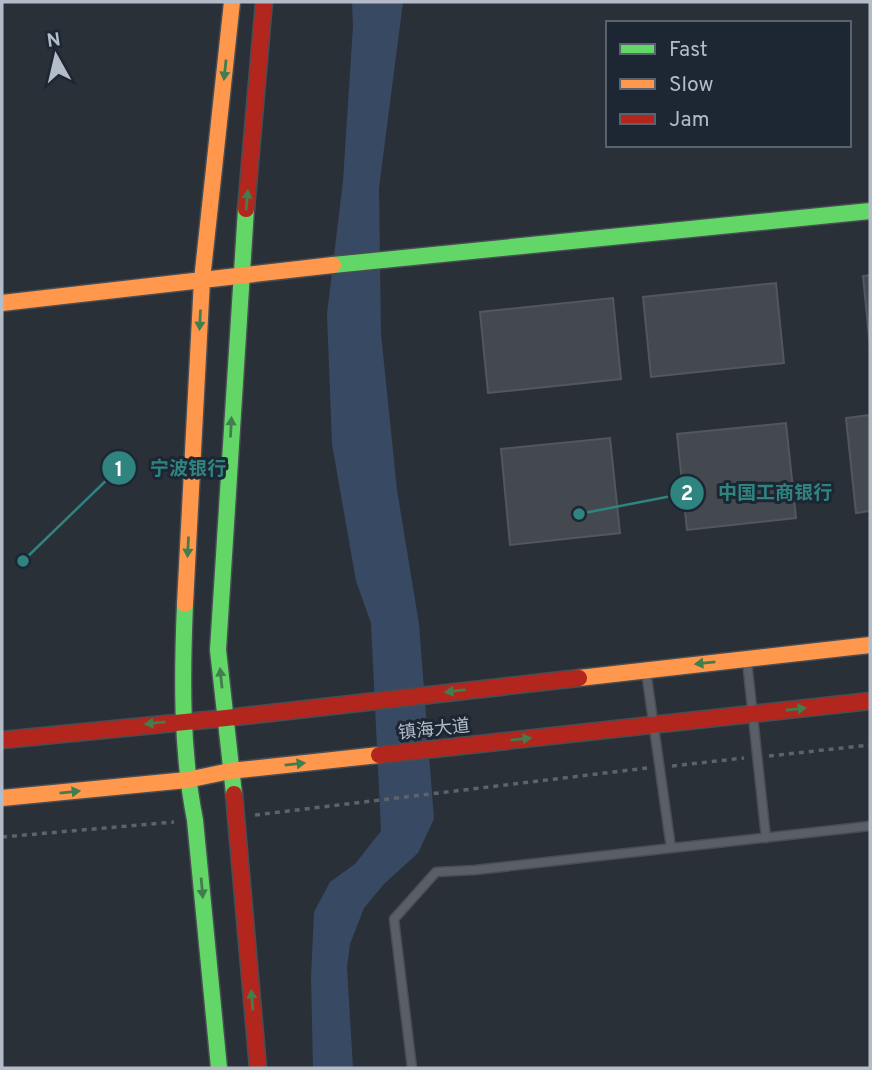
<svg xmlns="http://www.w3.org/2000/svg" width="872" height="1070" font-family="Overpass,'Noto Sans SC',sans-serif">
  <rect width="100%" height="100%" fill="#2a3038"/>
  <!-- water -->
  <path fill="#384963" d="M 352,2 L 403,2 L 379,188 L 381,334 L 397,490 L 419,624 L 434,819 L 418,853 L 384,884 L 364,908 L 350,944 L 347,967 L 353,1068 L 313,1068 L 311,977 L 314,912 L 330,882 L 355,864 L 381,831 L 371,623 L 356,581 L 332,444 L 327,314 L 343,181 L 353,26 Z"/>
  <!-- building -->
  <path fill="#444950" stroke="#52575f" stroke-width="2" d="M 870,275 L 870,347 L 863,276 Z
    M 776,283 L 784,363 L 651,377 L 643,297 Z
    M 613,298 L 621,379 L 488,393 L 480,312 Z
    M 870,415 L 870,511 L 856,513 L 846,418 Z
    M 786,423 L 796,518 L 687,530 L 677,434 Z
    M 610,438 L 620,533 L 510,545 L 501,449 Z"/>
  <g fill="none" stroke-linecap="round" stroke-linejoin="round">
    <!-- lane casing -->
    <g stroke="#484c53" stroke-width="11">
      <path id="lane" d="M 747,661 L 766,838
        M 646,671 L 671,848
        M 412,1068 L 394,919 L 436,872 L 475,870 L 870,826"/>
    </g>
    <!-- fast casing -->
    <g stroke="#484c53" stroke-width="19">
      <path id="fast" d="M 333,265 L 870,211
        M 185,604 C 182,675 181,750 195,820 L 219,1068
        M 234,794 L 218,650 L 246,209"/>
    </g>
    <!-- slow casing -->
    <g stroke="#484c53" stroke-width="19">
      <path id="slow" d="M 2,303 L 333,265
        M 185,604 L 202,280 L 232,2
        M 579,678 L 870,645
        M 2,798 L 187,780 L 230,771 L 379,755"/>
    </g>
    <!-- jam casing -->
    <g stroke="#484c53" stroke-width="19">
      <path id="jam" d="M 246,209 L 264,2
        M 2,740 L 226,718 L 579,678
        M 379,755 L 870,701
        M 234,794 L 258,1068"/>
    </g>
    <!-- path -->
    <path stroke="#5d636a" stroke-width="3.5" stroke-dasharray="5 5" stroke-linecap="butt" d="M 769,756 L 870,745
      M 672,766 L 744,758
      M 255,815 L 647,768
      M 2,837 L 174,822"/>
    <!-- lane -->
    <use href="#lane" stroke="#5a5e66" stroke-width="8"/>
    <!-- fast -->
    <use href="#fast" stroke="#63d668" stroke-width="16"/>
    <!-- slow -->
    <use href="#slow" stroke="#ff974d" stroke-width="16"/>
    <!-- jam -->
    <use href="#jam" stroke="#b3261e" stroke-width="16"/>
  </g>
  <!-- one-way arrows -->
  <defs><path id="oneway-solid" d="M-6-.8H1V-3.2L6.5 0L1 3.2V.8H-6Z" transform="scale(1.75)"/></defs>
  <g fill="#407e4e">
    <use href="#oneway-solid" transform="translate(225 70) rotate(96)"/>
    <use href="#oneway-solid" transform="translate(247 200) rotate(-85)"/>
    <use href="#oneway-solid" transform="translate(200 320) rotate(93)"/>
    <use href="#oneway-solid" transform="translate(231 427) rotate(-87)"/>
    <use href="#oneway-solid" transform="translate(188 547) rotate(93)"/>
    <use href="#oneway-solid" transform="translate(705 663) rotate(174)"/>
    <use href="#oneway-solid" transform="translate(221 678) rotate(-96)"/>
    <use href="#oneway-solid" transform="translate(455 691) rotate(173)"/>
    <use href="#oneway-solid" transform="translate(796 709) rotate(-6)"/>
    <use href="#oneway-solid" transform="translate(155 723) rotate(174)"/>
    <use href="#oneway-solid" transform="translate(521 739) rotate(-6)"/>
    <use href="#oneway-solid" transform="translate(295 764) rotate(-6)"/>
    <use href="#oneway-solid" transform="translate(70 792) rotate(-6)"/>
    <use href="#oneway-solid" transform="translate(202 888) rotate(85)"/>
    <use href="#oneway-solid" transform="translate(252 1000) rotate(-95)"/>
  </g>
  <g text-anchor="middle" stroke-width="6" stroke-linejoin="round" paint-order="stroke">
    <!-- street labels -->
    <g font-size="18" fill="#b4bcc9" stroke="#1d2633">
      <text transform="translate(434 729) rotate(-6)" y="6">镇海大道</text>
    </g>
  </g>
  <!-- callouts -->
  <path fill="none" stroke="#308480" stroke-width="2.5" d="M23 561L119 468M579 514L687 493"/>
  <g fill="#308480" stroke="#1d2633" stroke-width="2.5">
    <circle cx="23" cy="561" r="7"/>
    <circle cx="579" cy="514" r="7"/>
    <circle cx="119" cy="468" r="18"/>
    <circle cx="687" cy="493" r="18"/>
  </g>
  <g font-size="21" text-anchor="middle" font-weight="bold" fill="#fff">
    <text x="119" y="476">1</text>
    <text x="687" y="500">2</text>
  </g>
  <g font-size="19" text-anchor="middle" font-weight="bold" fill="#308480" stroke="#1d2633" stroke-width="6" stroke-linejoin="round" paint-order="stroke">
    <text x="188" y="475">宁波银行</text>
    <text x="775" y="499">中国工商银行</text>
  </g>
  <!-- border -->
  <rect width="872" height="1070" fill="none" stroke="#b4bcc9" stroke-width="7"/>
  <!-- legend -->
  <rect x="606" y="21" width="245" height="126" fill="#1d2633" stroke="#59626f" stroke-width="2"/>
  <rect x="620" y="44" width="35" height="10" fill="#63d668" stroke="#59626f" stroke-width="2"/>
  <text x="669" y="56" font-size="21" fill="#b4bcc9">Fast</text>
  <rect x="620" y="79" width="35" height="10" fill="#ff974d" stroke="#59626f" stroke-width="2"/>
  <text x="669" y="91" font-size="21" fill="#b4bcc9">Slow</text>
  <rect x="620" y="114" width="35" height="10" fill="#b3261e" stroke="#59626f" stroke-width="2"/>
  <text x="669" y="126" font-size="21" fill="#b4bcc9">Jam</text>
  <!-- north arrow -->
  <g transform="translate(56 56) rotate(352)" stroke="#1d2633" stroke-width="5" paint-order="stroke">
  <path d="M0-5L12 26L0 18L-12 26Z" fill="#b4bcc9"/>
  <text y="-10" font-size="19" font-weight="bold" text-anchor="middle" fill="#b4bcc9">N</text>
  </g>
</svg>
